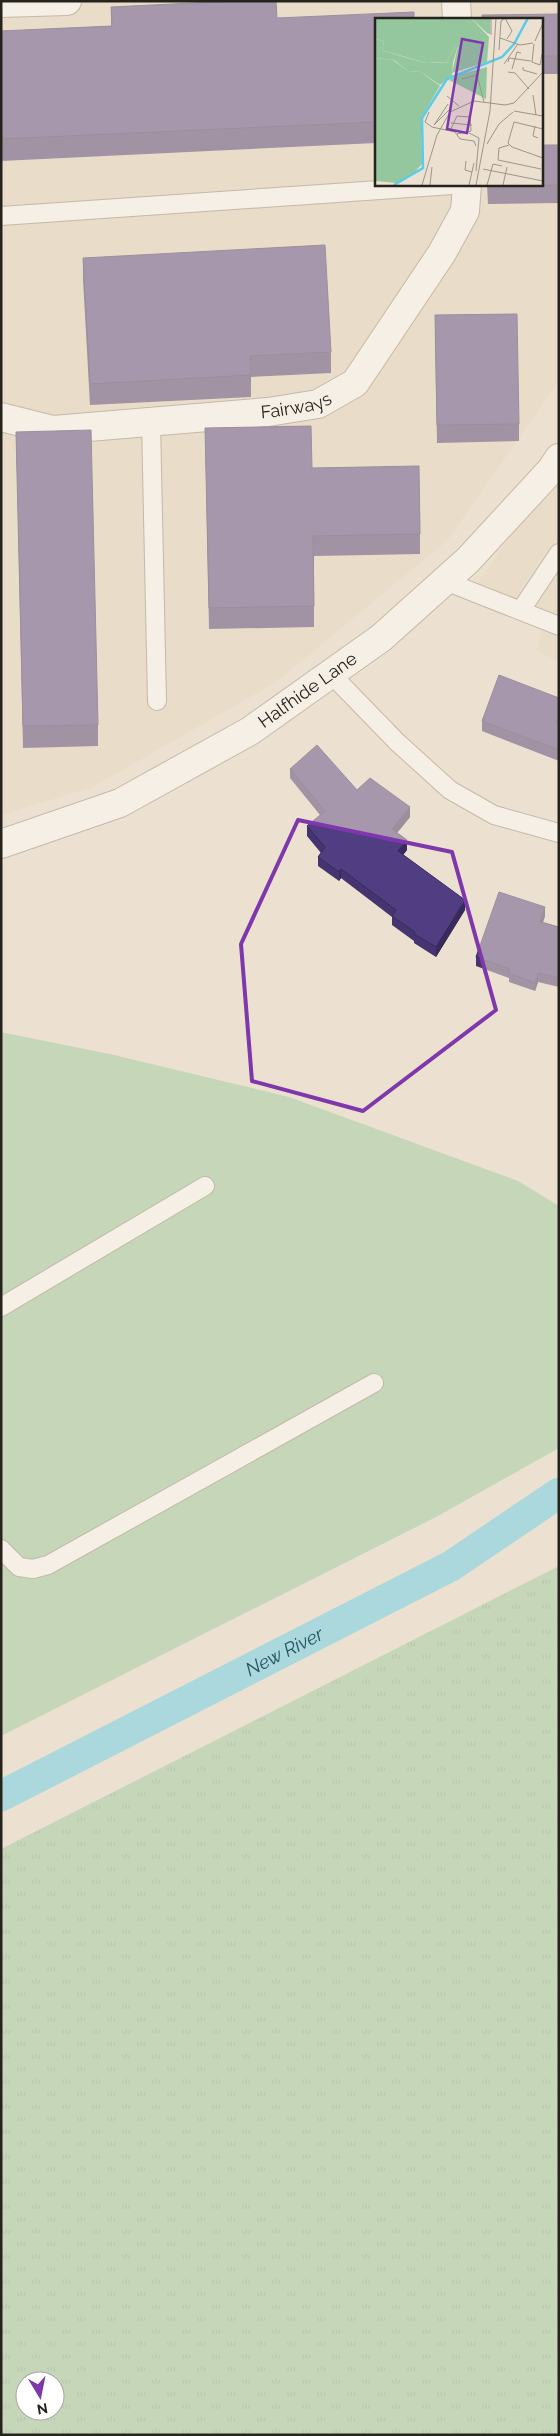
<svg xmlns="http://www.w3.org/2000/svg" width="560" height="2436" font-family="Raleway,sans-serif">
  <defs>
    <pattern id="grass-tufts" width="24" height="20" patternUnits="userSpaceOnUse" patternTransform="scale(1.25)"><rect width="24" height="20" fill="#95c79e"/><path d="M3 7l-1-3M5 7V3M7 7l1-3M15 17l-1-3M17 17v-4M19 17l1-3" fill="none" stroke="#80ab88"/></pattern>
  </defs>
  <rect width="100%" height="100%" fill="#ece1d0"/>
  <!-- built -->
  <path fill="#e5d5be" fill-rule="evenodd" d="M 1,1 L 559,1 L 559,381 L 447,541 L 275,683 L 93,787 L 1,815 ZM 376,19 L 541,19 L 541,184 L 376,184 Z
    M 559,469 L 559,661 L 536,651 L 547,614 L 477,583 Z"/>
  <!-- grass -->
  <path fill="url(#grass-tufts)" fill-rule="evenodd" d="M 559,1566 L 559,2435 L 1,2435 L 1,1849 ZM 25,2381 L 55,2381 L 55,2411 L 25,2411 Z"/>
  <!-- garden -->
  <path fill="#95c79e" d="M 1,1032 L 114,1055 L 289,1097 L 518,1181 L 559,1206 L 559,1448 L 438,1516 L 1,1736 Z"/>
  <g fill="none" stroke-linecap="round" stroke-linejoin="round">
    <!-- canal -->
    <path stroke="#59ccec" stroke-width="31" id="s1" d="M 1,1796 L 451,1566 L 559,1493"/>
    <!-- service casing -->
    <g stroke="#928878" stroke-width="20">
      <path id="service" d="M 1,216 L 467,184
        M 151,422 L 157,701
        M 445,581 L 559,626
        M 521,610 L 559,553
        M 331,674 L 397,742 L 450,790 L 494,815 L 559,833
        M 1,1307 L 205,1186
        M 1,1549 L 19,1567 L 33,1569 L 48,1565 L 374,1383"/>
    </g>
    <!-- minor casing -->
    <g stroke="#928878" stroke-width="30">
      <g id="minor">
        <path d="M 456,1 L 457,19"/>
        <path d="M 1,3 L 67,1"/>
        <path id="s2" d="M 1,417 L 53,430 L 268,412 L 318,404 L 355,383 L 442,253 L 465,211 L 467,184"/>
      </g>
    </g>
    <!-- secondary casing -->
    <g stroke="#928878" stroke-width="30">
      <g id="secondary">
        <path id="s3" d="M 1,844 L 120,803 L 250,731 L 381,638 L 468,560 L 551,470 L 559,458"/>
      </g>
    </g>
    <!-- service -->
    <use href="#service" stroke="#fff" stroke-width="18"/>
    <!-- minor -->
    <use href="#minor" stroke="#fff" stroke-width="28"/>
    <!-- secondary -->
    <use href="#secondary" stroke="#fff" stroke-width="28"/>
  </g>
  <!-- wall -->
  <path fill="#453470" d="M 111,7 L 277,18 L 376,19 L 376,143 L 1,161 L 1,31 L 111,26 Z
    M 559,14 L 559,74 L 541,74 L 541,19 Z
    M 559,145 L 559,203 L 488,204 L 487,184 Z
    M 83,258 L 331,352 L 331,373 L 251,377 L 251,397 L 90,405 L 83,279 Z
    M 435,333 L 519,424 L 519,441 L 437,443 Z
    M 205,428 L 312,468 L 420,534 L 420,554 L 314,556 L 314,627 L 209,629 Z
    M 16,432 L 98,725 L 98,746 L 23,748 Z
    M 559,698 L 559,761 L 482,731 L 482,721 Z
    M 290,769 L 357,790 L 410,817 L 397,833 L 407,850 L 403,855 L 465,910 L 436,957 L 414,943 L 414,941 L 392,925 L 392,917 L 341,878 L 339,881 L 318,866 L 318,857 L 321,853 L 307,836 L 307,826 L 320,815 L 290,778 Z
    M 545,916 L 543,922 L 559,927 L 559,987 L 538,982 L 535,991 L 509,982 L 509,978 L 476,966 L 476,957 Z"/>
  <!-- shaded-wall -->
  <path fill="#382b5b" d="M 410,807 L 410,817 L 392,839 L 392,829 Z
    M 407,840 L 407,850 L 398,861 L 398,851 Z
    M 341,869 L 341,878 L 339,881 L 339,872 Z
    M 465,900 L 465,910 L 436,957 L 436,947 Z
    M 545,907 L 545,916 L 540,931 L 540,922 Z
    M 538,973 L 538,982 L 535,991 L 535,983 Z"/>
  <!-- building -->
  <path fill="#503d82" stroke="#382b5b" d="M 233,1 L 276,1 L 277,18 L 414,12 L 414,19 L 376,19 L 376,122 L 1,139 L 1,31 L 112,26 L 111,7 Z
    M 559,14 L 559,56 L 541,56 L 541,19 L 482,19 L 482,15 Z
    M 541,145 L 559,145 L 559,185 L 488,186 L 488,184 L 541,184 Z
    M 325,245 L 331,352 L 250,356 L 251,375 L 90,384 L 83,258 Z
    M 517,314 L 519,424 L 437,425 L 435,315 Z
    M 311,426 L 312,468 L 419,466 L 420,534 L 313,536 L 314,606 L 209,608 L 205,428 Z
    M 91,430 L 98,725 L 23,726 L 16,432 Z
    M 499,675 L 559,698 L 559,716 L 556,722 L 559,723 L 559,750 L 482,721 Z
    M 317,745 L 357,790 L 370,778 L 410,807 L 392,829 L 407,840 L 398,851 L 465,900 L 436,947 L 414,934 L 415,932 L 392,916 L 396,910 L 341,869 L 339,872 L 318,857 L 325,847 L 307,826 L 325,811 L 290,769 Z
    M 499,892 L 545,907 L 540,922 L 559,927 L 559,978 L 538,973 L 535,983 L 509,973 L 510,969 L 476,957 Z"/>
  <!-- marked area -->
  <path d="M0 0H560V2436H0ZM 298,820 L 452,852 L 496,1010 L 363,1111 L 252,1081 L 241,944 Z" fill="#ece1d0" fill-opacity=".55" fill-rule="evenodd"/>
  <path fill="none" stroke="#7e38ac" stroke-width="4" stroke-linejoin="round" d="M 298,820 L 452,852 L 496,1010 L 363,1111 L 252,1081 L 241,944 Z"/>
  <g text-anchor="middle" stroke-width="5" stroke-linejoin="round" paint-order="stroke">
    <!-- street labels -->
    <g font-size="18" fill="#26221c" stroke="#fff">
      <text dy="6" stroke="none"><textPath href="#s2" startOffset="298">Fairways</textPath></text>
      <text dy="6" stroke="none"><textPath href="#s3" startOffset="345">Halfhide Lane</textPath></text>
    </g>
    <!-- water labels -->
    <g font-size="19" font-style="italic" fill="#245563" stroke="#fff">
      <text dy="7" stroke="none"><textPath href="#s1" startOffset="318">New River</textPath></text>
    </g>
  </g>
  <!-- overview -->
  <g transform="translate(375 18)">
    <rect width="168" height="168" fill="#ece1d0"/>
    <path d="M 0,0 L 96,0 L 114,19 L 112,44 L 77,55 L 83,28 L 77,21 L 80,28 L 72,44 L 51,45 L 7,32 L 9,23 L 0,21 ZM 0,40 L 18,42 L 33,53 L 46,54 L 65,68 L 46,100 L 47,146 L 37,157 L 22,165 L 0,163 Z" fill="#95c79e"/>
    <path d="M 34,0 L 81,0 L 79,15 L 83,28 L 78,44 L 72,44 L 80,28 L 73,16 L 61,17 L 42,12 L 43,2 ZM 96,0 L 115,0 L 115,16 L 112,15 Z" fill="#95c79e"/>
    <path d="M 0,21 L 9,23 L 7,32 L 36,41 L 51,45 L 78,44 L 77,58 L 65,67 L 46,54 L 33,53 L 19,42 L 0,40 Z" fill="#95c79e"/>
    <path d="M 112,49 L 111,81 L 74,62 L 86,56 Z" fill="#95c79e"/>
    <path fill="none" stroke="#59ccec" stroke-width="2.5" d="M 19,167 L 48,150 L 47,100 L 72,61 L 127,39 L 139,26 L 153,0"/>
    <path fill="none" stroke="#9d9588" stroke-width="1" d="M 116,0 L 116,17M 130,0 L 137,13 L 132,21M 125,20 L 145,27 L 158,25M 160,23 L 168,5M 159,26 L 157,44 L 165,47 L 167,36M 124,32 L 126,3 L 130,0M 133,44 L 134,40 L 156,43M 129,46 L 143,26M 148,49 L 148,52 L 162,56M 137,51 L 142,34 L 146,35M 133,54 L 140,55 L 154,71M 87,61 L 102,57 L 109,84M 158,77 L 161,97M 72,78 L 84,88M 73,86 L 59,107 L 77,89M 139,93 L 168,98M 54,94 L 50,104 L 57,109 L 80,114 L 85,121 L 99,123 L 101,128M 76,105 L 97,107M 160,108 L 158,118 L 163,120M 168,111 L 139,104 L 133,125 L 137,129 L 168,140M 75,113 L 82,98 L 95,99 L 96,113 L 82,116M 94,115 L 104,120 L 101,153M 112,126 L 124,106 L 138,94M 134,127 L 124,130 L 123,142 L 166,151M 91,143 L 90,152 L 97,154M 108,151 L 168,163M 47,167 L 62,117 L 75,94 L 99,83 L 130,87 L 139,85 L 168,54M 55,167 L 57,149M 94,167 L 99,145M 101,167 L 115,93 L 121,0M 112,167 L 118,146 L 127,148M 128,167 L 132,149"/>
    <path fill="#7e38ac" fill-opacity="0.15" stroke="#7e38ac" stroke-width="2.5" d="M 87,21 L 108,25 L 92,115 L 72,111 Z"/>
    <rect width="168" height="168" fill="none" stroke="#26221c" stroke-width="2.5"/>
  </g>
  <!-- border -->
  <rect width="560" height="2436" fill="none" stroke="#26221c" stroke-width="5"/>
  <!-- north arrow -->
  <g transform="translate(40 2396) rotate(170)"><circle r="24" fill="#ffffff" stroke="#a8a7a4"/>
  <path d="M0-4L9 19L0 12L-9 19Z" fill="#7e38ac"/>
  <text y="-8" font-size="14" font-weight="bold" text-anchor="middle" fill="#26221c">N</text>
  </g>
</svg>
